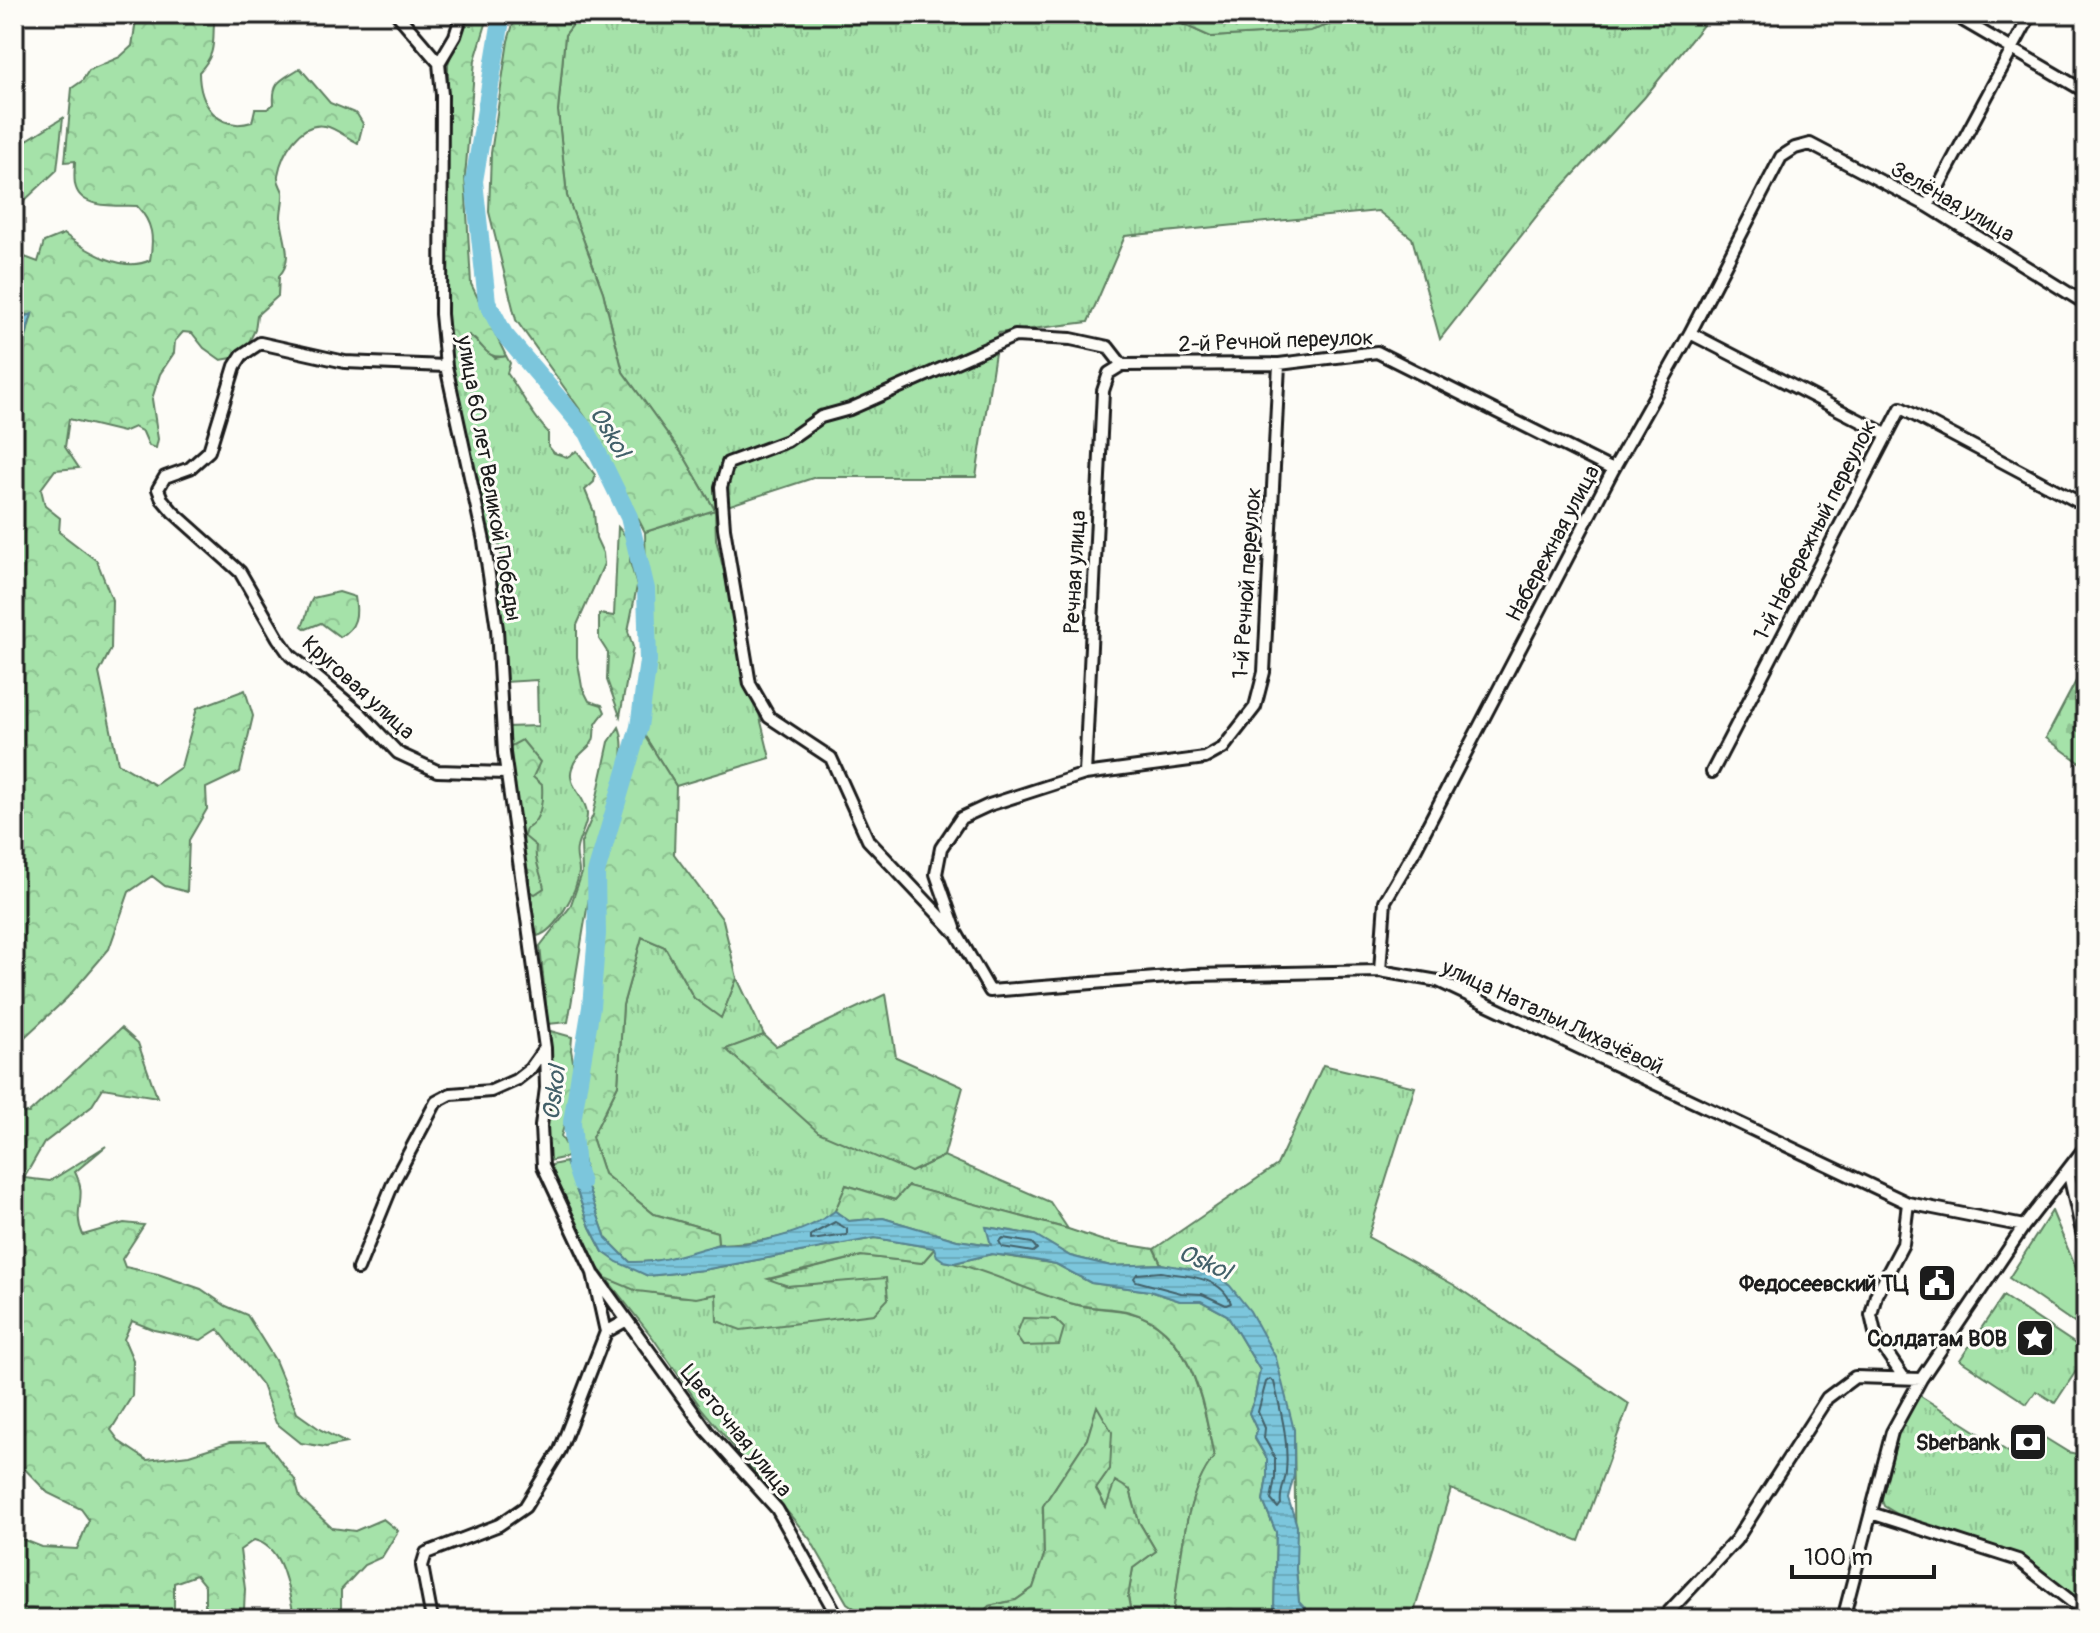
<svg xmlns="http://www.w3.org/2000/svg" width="2100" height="1633" font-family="Pangolin,sans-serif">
  <defs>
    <pattern id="grass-tufts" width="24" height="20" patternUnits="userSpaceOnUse" patternTransform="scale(2)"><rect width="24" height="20" fill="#a5e2a9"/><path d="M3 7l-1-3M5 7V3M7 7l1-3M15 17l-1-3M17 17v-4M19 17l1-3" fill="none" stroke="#8dc191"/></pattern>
    <pattern id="forest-crowns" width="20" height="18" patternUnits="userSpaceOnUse" patternTransform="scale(2)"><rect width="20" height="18" fill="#a5e2a9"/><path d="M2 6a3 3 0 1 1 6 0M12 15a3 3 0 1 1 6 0" fill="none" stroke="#8dc191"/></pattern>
    <pattern id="cemetery-stones" width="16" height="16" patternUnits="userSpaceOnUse" patternTransform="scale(2)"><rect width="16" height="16" fill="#a5e2a9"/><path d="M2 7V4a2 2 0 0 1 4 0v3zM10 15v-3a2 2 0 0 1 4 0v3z" fill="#8dc191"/></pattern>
    <pattern id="water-rules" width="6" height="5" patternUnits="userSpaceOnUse" patternTransform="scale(2)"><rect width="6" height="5" fill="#7cc6dc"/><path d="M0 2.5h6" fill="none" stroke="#6baabc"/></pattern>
  </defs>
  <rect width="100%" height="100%" fill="#fdfcf7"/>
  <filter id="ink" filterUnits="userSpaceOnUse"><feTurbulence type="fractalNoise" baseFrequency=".0125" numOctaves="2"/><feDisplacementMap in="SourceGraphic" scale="16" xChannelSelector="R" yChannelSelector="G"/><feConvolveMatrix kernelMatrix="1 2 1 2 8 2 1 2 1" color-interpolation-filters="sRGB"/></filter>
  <g filter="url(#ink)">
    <!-- grass -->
    <path fill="url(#grass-tufts)" stroke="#607f62" stroke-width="2" d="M 581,14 L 1160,14 L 1211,37 L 1310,31 L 1362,14 L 1712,14 L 1644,98 L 1543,208 L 1440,339 L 1412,238 L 1378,211 L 1125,236 L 1088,322 L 998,333 L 976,477 L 816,477 L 715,510 L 716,539 L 770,758 L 676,786 L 639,727 L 648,661 L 645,532 L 715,510 L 685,458 L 623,372 L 603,292 L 567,196 L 558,111 L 565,35 Z
      M 469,335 L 495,358 L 506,356 L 510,363 L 507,373 C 521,392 531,414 548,432 L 548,446 L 554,453 L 567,457 L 577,451 L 595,475 L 594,482 L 585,490 L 594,512 L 596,538 L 603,553 L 604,564 L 577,625 L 577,657 L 582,687 L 589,701 L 602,705 L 605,712 C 602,716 596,722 595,727 C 593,734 596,738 591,744 C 584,752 575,757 572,768 C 566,785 586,797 587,813 C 588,824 579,837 577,848 C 575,856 579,864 579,872 C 577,891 556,932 537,936 L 519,839 L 506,727 L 538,726 L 537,680 L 505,682 L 499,591 L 493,561 L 502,560 L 499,544 L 489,546 L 452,370 L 451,347 L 457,351 Z
      M 642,937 L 665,947 L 694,998 L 721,1017 L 737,978 L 764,1035 L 727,1049 L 911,1172 L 944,1156 L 1050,1202 L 1068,1229 L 908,1186 L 895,1200 L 846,1185 C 843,1194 840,1207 833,1213 C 807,1237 752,1243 718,1244 L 717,1232 L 654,1214 L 604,1174 L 592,1137 L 618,1085 L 623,1005 Z
      M 1323,1065 L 1415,1087 L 1368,1237 L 1454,1285 L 1629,1404 L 1579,1541 L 1451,1489 L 1412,1619 L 1309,1619 L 1309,1613 L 1299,1603 L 1296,1569 L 1294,1430 L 1217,1275 L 1161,1264 L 1154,1249 L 1277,1165 Z
      M 935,1248 L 944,1261 C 987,1268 1026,1289 1067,1302 C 1087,1309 1108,1308 1128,1312 C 1191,1326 1204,1405 1214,1458 C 1182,1497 1181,1569 1172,1619 L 1132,1619 L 1128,1597 L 1133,1568 L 1156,1551 L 1139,1522 L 1130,1490 L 1106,1507 L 1096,1489 L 1110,1469 L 1097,1408 L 1087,1439 L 1043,1506 L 1044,1556 L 1033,1588 L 1016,1600 L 989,1606 L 976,1619 L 870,1619 L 847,1603 L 810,1539 L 702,1409 L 653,1338 L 606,1278 C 641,1292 679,1302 716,1294 L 886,1279 L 788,1286 L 766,1280 L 862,1256 L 922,1263 Z
      M 2003,1296 L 2086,1351 L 2086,1356 L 2055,1403 L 2036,1391 L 2027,1404 L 1960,1360 Z
      M 1919,1395 L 2024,1462 L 2042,1436 L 2068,1452 L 2086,1456 L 2086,1607 L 2020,1555 L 1904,1518 L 1884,1506 C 1871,1479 1904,1419 1919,1395 Z"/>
    <!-- forest -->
    <path fill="url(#forest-crowns)" stroke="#607f62" stroke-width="2" d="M 137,14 L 215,14 C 211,39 219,51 199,72 C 199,104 218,132 252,122 L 255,109 L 267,109 L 274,104 C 272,80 282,80 300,68 L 330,103 L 357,114 L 363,124 L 358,143 C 347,138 336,128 325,126 C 300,121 282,153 278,175 C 277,182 281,186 283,192 C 284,200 281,209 281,217 C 282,238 295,259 279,276 L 278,296 L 257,315 L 255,330 L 248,344 L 232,358 L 221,360 L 204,348 L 192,333 L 183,332 L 175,341 L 174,353 L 160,374 L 152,399 L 158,439 L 156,448 L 149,446 L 143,432 L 134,427 L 123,432 L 69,419 L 65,447 L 79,468 L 55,470 L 41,489 L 45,506 L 60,518 L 59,532 L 97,561 L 112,600 L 111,649 L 99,673 L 118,763 L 155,785 L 181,767 L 197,708 L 245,690 L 253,716 L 240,772 L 206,788 L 207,809 L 189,840 L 187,892 L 165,886 L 152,876 L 129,892 L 109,949 L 67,998 L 14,1047 L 14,414 L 19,416 L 19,405 L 14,402 C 14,387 19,376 22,362 C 24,345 27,331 32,315 L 14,313 L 24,288 L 14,287 L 14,253 L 38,262 L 44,242 L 64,234 C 86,250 123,274 150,260 C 154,238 153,223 137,206 C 120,205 83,210 76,188 C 73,180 75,169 75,161 L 65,162 L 72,88 L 82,81 L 89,70 L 120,57 L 132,46 Z
      M 465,14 L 489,14 L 475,60 L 465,177 L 471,284 L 506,356 C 484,360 485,344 469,335 L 468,345 L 457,351 L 451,347 L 448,333 L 448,64 Z
      M 516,14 L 581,14 L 565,35 L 558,111 L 567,196 L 603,292 L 623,372 L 685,458 L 715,510 L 645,532 L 586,418 L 516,320 L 489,212 L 491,153 L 508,41 Z
      M 1160,14 L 1362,14 L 1310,31 L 1211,37 Z
      M 63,118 L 57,170 L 23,202 L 14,206 L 14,148 Z
      M 618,527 L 630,541 L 630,562 L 637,586 L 628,631 L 633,647 L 620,716 L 607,680 L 608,653 L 599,639 L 599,614 L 614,616 Z
      M 339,592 L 355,597 C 358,614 357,628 340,637 L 321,623 L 306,629 L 302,626 C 308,616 306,608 313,598 Z
      M 619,727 C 633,760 602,835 594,871 C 584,921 577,972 568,1022 L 548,1024 L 540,946 L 570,907 L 582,873 L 581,843 L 593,815 L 609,742 Z
      M 639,727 L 676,786 L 674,854 L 723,920 L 737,978 L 721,1018 L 694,998 L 665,947 L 642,937 L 623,1005 L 618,1085 L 592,1137 L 604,1174 L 654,1214 L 717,1232 L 718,1244 C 689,1255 660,1263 630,1262 L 606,1238 L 588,1188 L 583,1159 L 572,1122 L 591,1006 L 597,934 L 596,873 Z
      M 522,740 L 540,762 L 533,777 L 542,785 C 543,801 541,821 526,829 L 524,836 L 536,846 C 534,861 541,873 544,888 L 535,894 L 529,891 L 529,874 L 520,843 L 523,837 C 513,823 517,809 515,793 C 512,778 509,764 507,748 Z
      M 886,994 L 896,1057 L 963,1087 L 944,1156 L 911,1172 L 818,1132 L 726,1049 L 764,1035 L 776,1046 Z
      M 121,1028 L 138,1043 L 157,1097 L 103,1088 L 91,1107 L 44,1143 L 24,1178 L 50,1181 L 106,1146 L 75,1172 C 89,1200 71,1208 83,1235 L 124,1223 L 144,1225 L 122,1259 L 125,1267 L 158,1274 L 201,1289 L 226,1306 L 247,1315 L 275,1360 L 297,1413 L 321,1430 L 346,1443 L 326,1447 L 301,1443 L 276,1423 L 262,1385 L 218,1329 L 201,1340 L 154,1330 L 132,1321 L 124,1339 L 133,1360 L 132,1396 L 111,1430 L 120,1442 L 147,1460 L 189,1455 L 230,1442 L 265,1441 L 295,1480 L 300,1498 L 332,1528 L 355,1531 L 383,1519 L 398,1531 L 382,1557 L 364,1565 L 341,1590 L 341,1619 L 295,1619 C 288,1593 285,1547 254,1540 L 240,1550 L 245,1589 L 244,1610 L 230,1619 L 205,1619 L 205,1586 L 196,1575 L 174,1583 L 174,1619 L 14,1619 L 14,1536 L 42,1547 L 77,1549 L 89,1520 L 81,1509 L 48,1493 L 14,1458 L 14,1112 L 29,1113 Z
      M 547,1030 L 572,1037 L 571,1050 L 577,1084 L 561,1136 L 572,1156 L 544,1162 Z
      M 566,1162 L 590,1227 L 603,1252 L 648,1276 L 703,1270 L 875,1238 L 935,1248 L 922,1263 L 861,1256 L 768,1279 L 788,1286 L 886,1278 L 888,1299 L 874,1314 L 741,1330 L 717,1321 L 716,1294 L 696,1298 L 637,1291 L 606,1278 L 582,1247 L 547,1166 Z
      M 846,1185 L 895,1200 L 908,1186 L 1068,1229 L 1104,1241 L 1154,1249 L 1161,1264 L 1111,1266 L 1070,1256 L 1034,1235 L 987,1227 L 992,1245 L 957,1240 L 883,1218 L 849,1221 L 835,1211 Z
      M 992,1254 L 1056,1264 L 1091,1283 L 1150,1291 L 1180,1301 L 1201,1301 L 1227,1315 L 1260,1370 L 1255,1397 L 1249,1413 L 1257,1430 L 1255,1439 L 1267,1459 L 1267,1477 L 1263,1501 L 1276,1532 L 1274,1610 L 1276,1619 L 1172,1619 C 1181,1569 1182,1497 1214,1457 C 1204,1404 1192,1329 1130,1312 C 1111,1307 1089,1309 1070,1303 C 1030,1292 994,1273 954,1263 Z
      M 1023,1318 L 1055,1319 L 1064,1328 L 1059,1345 L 1023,1346 L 1016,1336 Z
      M 1097,1406 L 1112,1432 L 1110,1469 L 1096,1489 L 1106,1507 L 1115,1481 L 1130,1490 L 1139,1522 L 1156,1551 L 1133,1568 L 1128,1597 L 1132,1619 L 976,1619 L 989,1606 L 1016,1600 L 1033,1588 L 1044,1555 L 1043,1506 L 1087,1439 Z"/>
    <!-- cemetery -->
    <path fill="url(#cemetery-stones)" stroke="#607f62" stroke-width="2" d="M 2086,662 L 2086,767 L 2046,738 Z"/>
    <!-- park -->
    <path fill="#a5e2a9" stroke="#607f62" stroke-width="2" d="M 2052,1211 L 2086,1292 L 2086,1331 L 2009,1278 Z"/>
    <!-- water -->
    <path fill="url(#water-rules)" stroke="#56828f" stroke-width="2" d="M 14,313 L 27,316 L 32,314 C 24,338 22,362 14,387 Z
      M 583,1159 L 588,1188 L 606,1238 L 630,1262 C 661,1263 686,1253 716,1245 C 726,1243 737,1245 747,1243 C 779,1239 809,1230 835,1211 L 849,1221 L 883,1218 L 957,1240 L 991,1245 L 986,1227 L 1035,1235 L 1070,1256 L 1111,1266 L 1161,1264 L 1197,1270 L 1217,1275 L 1230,1286 L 1250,1311 L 1276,1358 L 1294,1430 L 1294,1475 L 1288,1498 L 1297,1526 L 1296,1569 L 1299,1602 L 1309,1613 L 1309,1619 L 1276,1619 L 1274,1610 L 1276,1532 L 1263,1501 L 1267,1477 L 1267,1459 L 1255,1438 L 1257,1430 L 1249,1413 L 1255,1397 L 1260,1370 L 1227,1315 L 1201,1301 L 1180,1301 L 1150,1291 L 1091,1283 L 1056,1264 L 1029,1259 L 992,1254 L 954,1263 L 944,1261 L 937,1256 L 934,1248 L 875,1238 L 703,1270 L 648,1276 L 617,1262 L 603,1252 L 590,1227 L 566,1162 Z"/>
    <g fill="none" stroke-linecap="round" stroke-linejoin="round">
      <!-- shore -->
      <path stroke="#426069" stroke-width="2" d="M 835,1222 L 847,1229 L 847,1235 L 811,1240 L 811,1235 Z
        M 1003,1238 L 1032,1243 L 1037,1249 L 1033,1252 L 1002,1247 L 999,1241 Z
        M 1161,1272 C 1186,1276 1221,1276 1231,1303 L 1226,1305 L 1202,1294 L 1181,1293 L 1136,1281 L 1134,1278 L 1137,1274 Z
        M 1270,1379 L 1274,1382 C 1281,1412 1289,1441 1286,1472 C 1285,1484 1279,1493 1281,1504 L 1278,1508 L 1271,1500 L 1275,1478 L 1275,1458 L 1264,1438 L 1265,1428 L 1258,1412 L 1266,1382 Z"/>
      <!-- river -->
      <path stroke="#7cc6dc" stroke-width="18" d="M 502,14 L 474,181 L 487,302 L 504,334 L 588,433 L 629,517 L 646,589 L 648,661 L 639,727 L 596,873 L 597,934 L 591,1007 L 572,1122 L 576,1168 L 581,1183"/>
      <!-- minor casing -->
      <g stroke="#1c1c1c" stroke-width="16">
        <path id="minor" d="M 259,14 L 275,14
          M 397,14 L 439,63
          M 1952,14 L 2086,92
          M 1928,206 L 2031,14
          M 1690,333 L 1886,434
          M 1122,365 L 1108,347 L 1071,339 L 1015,336 L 850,409 L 821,417 L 787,441 L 728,463 L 721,487 L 724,528 L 750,684 L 769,717 L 831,758 L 868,840 L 957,934 L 990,991 L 1194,975 L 1380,971 L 1438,981 L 1908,1203 L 2024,1226
          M 446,366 L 345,362 L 260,343 L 242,355 L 235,366 L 209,451 L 190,468 L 165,477 L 158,489 L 162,499 L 173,512 L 240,572 L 278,638 L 290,655 L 360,713 L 398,753 L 437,771 L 506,773
          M 1712,772 L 1901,408 L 2086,506
          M 1085,774 L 1103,391 L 1109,373 L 1122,365 L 1279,364 L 1377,352 L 1613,470
          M 955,928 L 936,874 L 941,848 L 961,818 L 989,805 L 1085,774 L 1205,758 L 1223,748 L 1255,707 L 1264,672 L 1279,364
          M 1380,971 L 1385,901 L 1415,850 L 1613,470 L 1690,333 L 1781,157 L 1795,148 L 1810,144 L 1928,206 L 2086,304
          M 2086,1172 L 2068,1170 L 2086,1250
          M 358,1269 L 394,1181 L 436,1102 L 451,1094 L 491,1091 L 516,1080 L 530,1069 L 545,1048
          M 595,1276 L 707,1431 L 777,1509 L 839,1619
          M 606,1332 L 627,1320
          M 1904,1378 L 1876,1337 L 1871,1315 L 1876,1295 L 1903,1244 L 1908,1203
          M 1871,1513 L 2018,1560 L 2086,1613
          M 432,1619 L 422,1566 L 426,1553 L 499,1525 L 525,1507 L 560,1450 L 606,1332 L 593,1273 L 543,1166 L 541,1126 L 546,1088 L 545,1048 L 504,753 L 497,629 L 484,541 L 446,366 L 441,314 L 442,95 L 439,63 L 455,36 L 462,14
          M 1662,1619 L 1736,1540 L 1827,1398 L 1855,1377 L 1921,1379
          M 1843,1619 L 1892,1432 L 1921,1379 L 2024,1226 L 2086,1146
          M 2073,1619 L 2082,1609"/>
      </g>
      <!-- minor -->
      <use href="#minor" stroke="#fdfcf7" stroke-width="10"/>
    </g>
  </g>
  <!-- icons -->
  <defs>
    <g id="civic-square" transform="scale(2)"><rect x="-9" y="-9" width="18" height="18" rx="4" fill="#1c1c1c" stroke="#fdfcf7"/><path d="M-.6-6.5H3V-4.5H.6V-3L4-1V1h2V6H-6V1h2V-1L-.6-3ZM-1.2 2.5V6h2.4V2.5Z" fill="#fff"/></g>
    <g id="sight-square" transform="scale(2)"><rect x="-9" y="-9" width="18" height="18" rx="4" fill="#1c1c1c" stroke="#fdfcf7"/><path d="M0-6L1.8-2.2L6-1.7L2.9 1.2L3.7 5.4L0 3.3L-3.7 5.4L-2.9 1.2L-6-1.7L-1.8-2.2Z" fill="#fff"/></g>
    <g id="bank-square" transform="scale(2)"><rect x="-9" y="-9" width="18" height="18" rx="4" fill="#1c1c1c" stroke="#fdfcf7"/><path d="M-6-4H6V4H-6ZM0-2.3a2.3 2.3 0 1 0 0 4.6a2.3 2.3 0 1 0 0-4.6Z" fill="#fff"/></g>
  </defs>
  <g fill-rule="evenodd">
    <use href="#civic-square" x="1937" y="1283"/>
    <use href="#sight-square" x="2035" y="1338"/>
    <use href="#bank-square" x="2028" y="1442"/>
  </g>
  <g text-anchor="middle" stroke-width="6" stroke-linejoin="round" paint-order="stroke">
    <!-- street labels -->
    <g font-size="22" fill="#1c1c1c" stroke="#fdfcf7">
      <text transform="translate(1953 201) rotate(30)" y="8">Зелёная улица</text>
      <text transform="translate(1276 340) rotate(-2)" y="8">2-й Речной переулок</text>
      <text transform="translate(490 478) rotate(80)" y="8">улица 60 лет Великой Победы</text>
      <text transform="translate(1814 530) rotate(-63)" y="8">1-й Набережный переулок</text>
      <text transform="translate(1552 543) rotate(-62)" y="8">Набережная улица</text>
      <text transform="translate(1074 572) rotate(-87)" y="8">Речная улица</text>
      <text transform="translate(1246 583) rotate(-86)" y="8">1-й Речной переулок</text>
      <text transform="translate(359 687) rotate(42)" y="8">Круговая улица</text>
      <text transform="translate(1553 1016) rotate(25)" y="8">улица Натальи Лихачёвой</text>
      <text transform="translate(737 1430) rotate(51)" y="8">Цветочная улица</text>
    </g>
    <!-- poi labels -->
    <g font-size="22" font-weight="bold" fill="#1c1c1c" stroke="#fdfcf7" text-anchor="end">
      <text x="1909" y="1291">Федосеевский ТЦ</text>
      <text x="2007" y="1346">Солдатам ВОВ</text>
      <text x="2000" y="1450">Sberbank</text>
    </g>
    <!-- water labels -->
    <g font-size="24" font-style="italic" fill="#426069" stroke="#fdfcf7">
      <text transform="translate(610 432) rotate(59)" y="8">Oskol</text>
      <text transform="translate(554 1093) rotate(-83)" y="8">Oskol</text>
      <text transform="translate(1205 1262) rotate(24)" y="8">Oskol</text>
    </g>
  </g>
  <!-- margin -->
  <rect width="2100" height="1633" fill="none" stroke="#fdfcf7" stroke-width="48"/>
  <rect x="24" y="24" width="2052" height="1585" fill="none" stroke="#1c1c1c" stroke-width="3" filter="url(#ink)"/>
  <!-- scale -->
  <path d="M1792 1565v12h142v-12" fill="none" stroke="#1c1c1c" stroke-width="4"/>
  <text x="1804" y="1565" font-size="24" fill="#1c1c1c" stroke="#fdfcf7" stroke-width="6" paint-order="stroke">100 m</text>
</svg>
